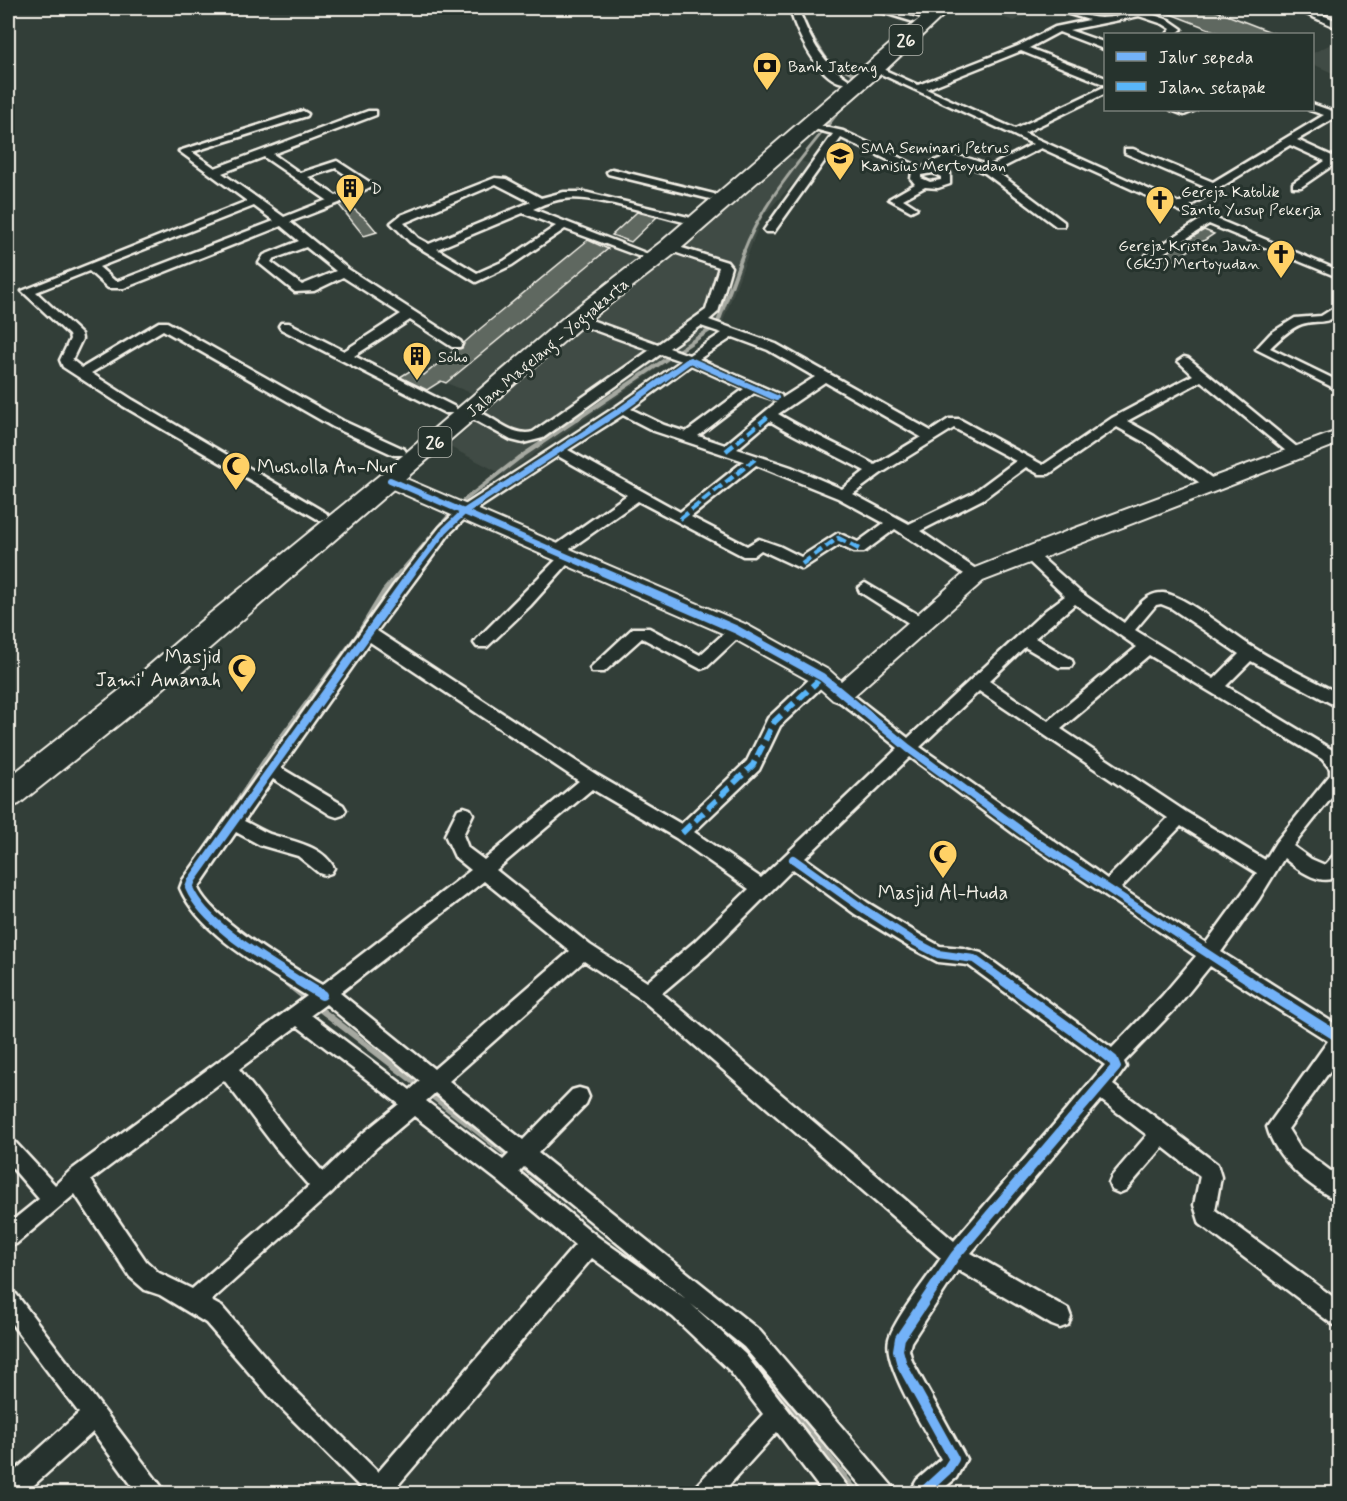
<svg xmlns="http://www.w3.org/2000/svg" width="1347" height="1501" font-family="Mynerve,sans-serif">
  <rect width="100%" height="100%" fill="#323e38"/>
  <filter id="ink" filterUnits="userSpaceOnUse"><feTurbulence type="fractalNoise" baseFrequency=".0167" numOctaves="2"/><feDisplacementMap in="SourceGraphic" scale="12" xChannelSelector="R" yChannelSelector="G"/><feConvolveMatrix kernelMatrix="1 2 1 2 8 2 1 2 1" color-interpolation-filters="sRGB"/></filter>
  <g filter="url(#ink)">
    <!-- built -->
    <path fill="#404b44" d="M 977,8 L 1040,8 L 1014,21 Z
      M 1339,40 L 1339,76 L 1313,64 L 1313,53 Z
      M 787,157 L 811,164 L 762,217 L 722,324 L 504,475 L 448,446 L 497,403 L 428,376 L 596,241 L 662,263 Z"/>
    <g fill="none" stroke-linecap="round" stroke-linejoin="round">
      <!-- stream-far3 -->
      <path stroke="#a6a9a1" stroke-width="3" d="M 799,8 L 805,25 L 828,61 L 859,77
        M 743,253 C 763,200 805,155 839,111"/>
      <!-- stream-far2 -->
      <path stroke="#a6a9a1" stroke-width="4" d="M 458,505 L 519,458 L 717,325 L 744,251
        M 399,574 L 453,511"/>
      <!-- stream-far1 -->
      <path stroke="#a6a9a1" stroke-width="4.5" d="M 210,843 L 270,752 L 358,634 L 384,591 L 400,572"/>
      <!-- stream -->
      <path stroke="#a6a9a1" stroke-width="6" d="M 285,982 L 309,1001
        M 316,1006 L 421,1087
        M 427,1092 L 510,1157
        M 519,1164 L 558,1194
        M 706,1315 L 786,1401 L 858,1494"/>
    </g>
    <!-- building -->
    <path fill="#5f6861" stroke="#f4f1e8" stroke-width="1.5" d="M 1174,8 L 1209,8 L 1276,34 L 1222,34 L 1168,13 L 1173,11 Z
      M 345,202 L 367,220 L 377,232 L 364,236 L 339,205 Z
      M 637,212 L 657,217 L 631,242 L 612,235 Z
      M 1204,230 L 1214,234 L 1167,265 L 1152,261 Z
      M 588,240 L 608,249 L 446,383 L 441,381 L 427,390 L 400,377 L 413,369 L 424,375 L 456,349 L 462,348 L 464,343 L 481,328 Z"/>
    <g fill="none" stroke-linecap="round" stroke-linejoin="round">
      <!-- street casing -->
      <g stroke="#f4f1e8" stroke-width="5">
        <path id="street" d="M 790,8 L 798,8 C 809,37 820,61 848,79 L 848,83 C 821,86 794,29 790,8 Z
          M 868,8 L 882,8 L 919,19 L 914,22 Z
          M 1055,8 C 1071,8 1086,18 1101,18 C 1122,18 1148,8 1172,8 L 1171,10 L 1151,14 L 1169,20 L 1182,29 L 1176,34 L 1167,34 L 1171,29 L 1163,24 L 1139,16 L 1069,30 L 1106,43 L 1106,50 L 1059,32 L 1029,48 L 1106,78 L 1106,85 L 1021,51 L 926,89 L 1015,129 L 1106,86 L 1106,93 L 1024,133 L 1179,203 L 1205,187 L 1125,153 L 1125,149 L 1133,149 L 1213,182 L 1324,115 L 1309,110 L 1312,110 L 1312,104 L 1332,111 L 1340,107 L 1340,115 L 1297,140 L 1332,156 L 1340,154 L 1340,167 L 1333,165 L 1301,187 L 1293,187 L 1293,183 L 1325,161 L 1290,145 L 1188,207 L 1340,271 L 1340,278 L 1209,224 L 1154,259 L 1146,259 L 1146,255 L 1200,220 L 1041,148 L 996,171 L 1064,222 L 1064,226 L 1056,226 L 985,173 L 958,162 L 938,168 L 950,173 L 950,184 L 938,188 L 925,187 L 903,199 L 917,208 L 911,211 L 889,199 L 915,184 L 911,179 L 912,171 L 841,138 L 774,232 L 766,232 L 764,230 L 833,134 L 807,127 L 807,123 L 843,131 L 922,168 C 945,152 966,154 989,167 L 1033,144 L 870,69 L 878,67 L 918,85 L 1018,46 L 1055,27 L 1089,20 L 1056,10 ZM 933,173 L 941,177 L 941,180 L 930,182 L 921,178 L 921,175 Z
          M 1293,8 L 1305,8 L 1340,22 L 1340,29 Z
          M 1171,110 L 1196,110 L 1184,115 Z
          M 303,111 L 308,114 L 307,116 L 192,152 L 215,168 L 368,111 L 376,111 L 376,115 L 273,154 L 300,173 L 337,161 L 374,185 L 339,203 L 290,222 L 348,269 L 460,341 L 462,344 L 460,347 L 452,347 L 410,320 L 354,356 L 455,407 L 457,410 L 455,413 L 445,413 L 281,329 L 279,326 L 281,323 L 289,323 L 344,351 L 401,314 L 343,277 L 314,291 L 295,292 L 259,263 L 264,255 L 299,241 L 281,226 L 124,288 L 108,288 L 89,271 L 36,292 L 81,334 L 82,339 L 72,360 L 82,368 L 159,322 L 167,322 L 343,421 L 404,449 L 406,452 L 404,455 L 394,455 L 333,427 L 163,330 L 91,373 L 133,400 L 326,513 L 328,516 L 326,519 L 321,521 L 123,406 L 63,367 L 60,360 L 70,339 L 69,335 L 22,291 L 247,201 L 179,151 ZM 264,157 L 327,200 L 284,217 L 222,173 ZM 336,168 L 361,185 L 336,196 L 308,177 ZM 254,206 L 274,221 L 118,281 L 115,281 L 99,267 ZM 306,247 L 336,271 L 302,285 L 271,262 L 273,259 Z
          M 612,169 L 714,194 L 716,196 L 710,199 L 608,174 L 607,172 Z
          M 495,178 L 506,179 L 541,198 L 564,192 L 584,192 L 688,217 L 690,219 L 684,222 C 655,215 590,194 564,199 C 553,200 542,205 533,209 L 648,254 L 646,256 L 638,256 L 565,229 L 512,265 L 476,282 L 410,242 L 391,223 L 401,215 ZM 496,184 L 531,202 L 429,244 L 418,238 L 404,223 ZM 523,213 L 556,226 L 504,261 L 477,273 L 437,249 Z
          M 669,244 L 727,262 L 731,267 L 718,312 L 709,320 L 776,344 L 931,431 L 949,419 L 959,419 L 1043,465 L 1112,418 L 1193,375 L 1178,361 L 1184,357 L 1188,358 L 1304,453 L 1297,457 L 1292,456 L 1201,381 L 1127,421 L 1154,436 L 1217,482 L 1219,485 L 1217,488 L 1207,488 L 1144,442 L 1117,427 L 1049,474 L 1039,474 L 1026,467 L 983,499 L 920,531 L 980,572 L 982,576 L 975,581 L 895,529 L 864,552 L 854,552 L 839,545 L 802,569 L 761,550 L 753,556 L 743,556 L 638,501 L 564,553 L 572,554 L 574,557 L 530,606 L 487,647 L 477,647 L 474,643 L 477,639 L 559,557 L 549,556 L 547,553 L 549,550 L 627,495 L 558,456 L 470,514 L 450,533 L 377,631 L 597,775 L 681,824 L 747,761 L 768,718 L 816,673 L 828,673 L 830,677 L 828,681 L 780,726 L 759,770 L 694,832 L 761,878 L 898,748 L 835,698 L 833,694 L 835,690 L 847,690 L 908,738 L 1046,610 L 1065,596 L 1024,557 L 1022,554 L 1024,551 L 1034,551 L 1080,592 L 1124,623 C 1134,611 1145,592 1163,593 C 1183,594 1234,636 1254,648 C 1281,665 1311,679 1340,694 L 1340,708 L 1251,661 L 1226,686 L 1334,751 L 1340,757 L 1340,787 L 1293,846 L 1311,859 L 1325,865 L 1334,855 L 1340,853 L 1340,874 C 1324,890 1297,869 1284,858 L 1259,899 L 1221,952 L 1340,1027 L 1340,1057 L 1288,1129 L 1300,1148 L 1340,1178 L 1340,1201 C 1310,1189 1275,1158 1267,1127 L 1328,1041 L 1210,966 L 1176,1008 L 1124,1062 L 1126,1067 L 1113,1085 L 1217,1164 L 1221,1177 L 1215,1210 L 1340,1302 L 1340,1327 L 1332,1324 L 1200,1224 L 1194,1205 L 1200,1176 L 1163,1147 L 1126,1190 L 1119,1193 L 1112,1190 L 1109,1183 L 1112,1176 L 1147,1135 L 1101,1100 L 971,1253 L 1068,1309 L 1071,1317 L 1068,1325 L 1060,1328 L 1052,1325 L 958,1270 L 911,1342 L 909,1350 L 912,1361 L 966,1459 L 956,1478 L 937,1494 L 909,1494 L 917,1480 L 941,1459 C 927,1433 882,1365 889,1339 C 894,1320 928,1277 941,1258 L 641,999 L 584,961 L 449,1081 L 523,1140 L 572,1090 L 579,1088 L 586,1090 L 589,1097 L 586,1104 L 538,1153 L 760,1331 L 892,1486 L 896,1494 L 868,1494 L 744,1347 L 691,1304 L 745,1354 L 847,1486 L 851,1494 L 824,1494 L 777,1432 L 721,1494 L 692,1494 L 696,1486 L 763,1414 L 729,1370 L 673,1317 L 592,1258 L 394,1490 L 396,1494 L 363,1494 L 364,1491 L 271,1398 L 206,1323 L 160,1295 L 145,1290 L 130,1277 L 75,1194 L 16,1244 L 8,1247 L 8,1224 L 39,1199 L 8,1163 L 8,1140 L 15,1142 L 55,1185 L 70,1171 L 307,996 C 266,970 199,934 180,888 L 183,880 L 394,585 L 440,527 L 460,508 L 617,406 L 681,361 L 661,354 L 543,438 L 523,443 L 511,440 L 462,413 L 464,410 C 485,405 508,439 533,432 L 650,350 L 572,322 L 572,316 L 580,316 L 658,344 L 706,310 L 719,267 L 665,249 L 663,247 ZM 701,326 L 722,333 L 689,355 L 669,348 ZM 733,337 L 768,350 L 815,377 L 782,398 L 781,395 L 699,359 ZM 691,365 L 744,389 L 686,432 L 664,425 L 631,409 ZM 825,382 L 921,437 L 875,465 C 843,447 810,433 778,414 ZM 754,393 L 778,401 L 725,445 L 698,436 ZM 623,415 L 654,431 L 744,461 L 680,512 L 568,450 ZM 770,421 C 801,440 834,454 865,471 L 842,489 L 791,467 L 737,449 ZM 954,428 L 1016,461 L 973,493 L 909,524 L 853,494 L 880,474 ZM 756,465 L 838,498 L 884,523 L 858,542 L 838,533 L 801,557 L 779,546 L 759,539 L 747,546 L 691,517 ZM 1075,604 L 1137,647 L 1048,721 L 989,681 L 1025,647 L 1059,667 L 1071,667 L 1073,663 L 1071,659 L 1035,638 ZM 1161,604 L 1171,608 L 1239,654 L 1214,679 L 1135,630 L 1156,605 ZM 370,642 L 579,781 L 484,860 L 468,848 L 463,835 L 473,814 L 470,809 L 464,807 L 458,809 L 445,835 L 455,857 L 471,870 L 322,985 C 291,966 212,920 198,888 L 236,832 L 260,845 L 298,856 L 319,873 L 325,875 L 331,873 L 334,868 C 323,846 295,842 273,835 C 263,832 253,825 244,821 L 273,779 L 331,815 L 337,817 L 343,815 L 346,810 L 343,805 L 281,768 ZM 1149,655 L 1322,759 L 1330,769 L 1330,775 L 1276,842 L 1265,860 L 1186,812 L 1061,729 ZM 979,691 L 1168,818 L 1107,879 L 1092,868 L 920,747 ZM 910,757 L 1017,836 L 1196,956 L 1162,996 L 1112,1048 L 981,953 L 962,948 L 940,946 L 922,936 L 868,903 L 805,858 ZM 592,789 L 676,838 L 749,889 L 694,942 L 647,982 L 590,945 L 496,870 ZM 1181,826 L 1257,873 L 1206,943 L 1121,888 ZM 793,869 L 855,914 L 909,947 L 938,962 L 968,965 L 1105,1065 L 954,1241 L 662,993 L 708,954 ZM 484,881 L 570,951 L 434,1069 L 340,993 ZM 326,1004 L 420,1081 L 410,1090 L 311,1015 ZM 297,1026 L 399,1104 L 362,1134 L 323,1172 L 289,1133 L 239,1069 ZM 224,1080 L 275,1147 L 309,1186 L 192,1289 L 159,1273 L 146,1261 L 91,1180 ZM 435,1093 L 509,1154 L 503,1160 L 426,1101 ZM 414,1116 L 497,1180 L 575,1245 L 378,1472 L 287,1382 L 222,1307 L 211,1301 L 330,1194 L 376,1148 ZM 524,1167 L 686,1299 L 598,1237 L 519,1172 Z
          M 1340,304 L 1340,314 C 1322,326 1318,319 1302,324 C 1290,328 1278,340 1270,348 L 1340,382 L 1340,391 L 1256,349 L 1271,333 L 1295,318 L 1321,316 Z
          M 865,583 L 925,619 L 928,623 L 925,627 L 915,627 L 860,592 L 858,588 Z
          M 737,625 L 742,626 L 745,630 L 742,634 L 707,667 L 701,669 L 642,638 L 604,672 L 592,672 L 590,668 L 633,628 L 649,628 L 700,655 L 732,626 Z
          M 8,1291 L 16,1294 L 161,1486 L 165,1494 L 138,1494 L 93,1432 L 24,1494 L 8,1494 L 8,1477 L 79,1413 L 8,1319 Z"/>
      </g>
      <!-- secondary casing -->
      <g stroke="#f4f1e8" stroke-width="4">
        <path id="secondary" d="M 1340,430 L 1340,443 L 983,581 L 849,700 L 841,703 L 833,700 L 814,683 L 729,636 L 383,485 L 380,480 L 383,475 L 390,474 L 397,475 L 745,624 L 830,671 L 841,681 L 967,571 L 1065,532 Z"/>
      </g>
      <!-- highway casing -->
      <g stroke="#f4f1e8" stroke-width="4">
        <path id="highway" d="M 932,8 L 951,8 L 882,73 L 677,252 L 584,324 L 152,698 L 19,804 L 8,808 L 8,778 L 130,682 L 207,616 L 381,474 L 568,314 L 661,242 Z"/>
      </g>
      <!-- street -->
      <use href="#street" fill="#26332d" fill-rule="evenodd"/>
      <!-- secondary -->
      <use href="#secondary" fill="#26332d" fill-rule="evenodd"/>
      <!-- highway -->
      <use href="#highway" fill="#26332d" fill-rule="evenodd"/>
      <!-- quiet-far2 -->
      <path stroke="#59b6f9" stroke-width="4" stroke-dasharray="8 4" stroke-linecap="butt" d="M 909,8 L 918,15
        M 1179,111 L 1191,110"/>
      <!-- quiet-far1 -->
      <path stroke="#59b6f9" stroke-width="4.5" stroke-dasharray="10 4.5" stroke-linecap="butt" d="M 726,451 L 770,415
        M 680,519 L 755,459
        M 802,564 L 838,538 L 859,549"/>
      <!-- quiet -->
      <path stroke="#59b6f9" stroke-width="6" stroke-dasharray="12 6" stroke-linecap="butt" d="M 682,833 L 753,765 L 774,722 L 822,677"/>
      <!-- cycleway-far2 casing -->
      <g stroke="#26332d" stroke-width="9">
        <path id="cycleway-far2" d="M 390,480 L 607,574
          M 411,574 L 445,530 L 465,511 L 622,409 L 690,360 L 776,398"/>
      </g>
      <!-- cycleway-far1 casing -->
      <g stroke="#26332d" stroke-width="11">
        <path id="cycleway-far1" d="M 603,572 L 737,630 L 822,677 L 908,748 L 1035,841 L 1251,982
          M 793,859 L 862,908 L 915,942 L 938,954 L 974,959 L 1006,982
          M 301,982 C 267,960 205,926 189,888 L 192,880 L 412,572"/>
      </g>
      <!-- cycleway casing -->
      <g stroke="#26332d" stroke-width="14">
        <path id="cycleway" d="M 299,981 L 322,995
          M 1249,981 L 1340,1038
          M 921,1494 L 947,1470 L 954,1459 L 902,1365 L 898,1350 L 900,1338 L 955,1256 L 1116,1067 L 1113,1060 L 1103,1052 L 1004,981"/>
      </g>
      <!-- cycleway-far2 -->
      <use href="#cycleway-far2" stroke="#73b2f8" stroke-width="6"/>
      <!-- cycleway-far1 -->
      <use href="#cycleway-far1" stroke="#73b2f8" stroke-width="8"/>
      <!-- cycleway -->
      <use href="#cycleway" stroke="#73b2f8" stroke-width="10"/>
    </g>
  </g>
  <!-- icons -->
  <defs>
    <g id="bank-pin" transform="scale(1.5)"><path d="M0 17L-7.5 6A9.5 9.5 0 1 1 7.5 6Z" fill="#ffd166" stroke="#26332d"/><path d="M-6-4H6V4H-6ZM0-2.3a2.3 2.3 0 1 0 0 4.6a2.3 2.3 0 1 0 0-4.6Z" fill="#111"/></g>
    <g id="school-pin" transform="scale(1.5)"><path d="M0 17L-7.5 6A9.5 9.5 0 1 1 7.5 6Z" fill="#ffd166" stroke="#26332d"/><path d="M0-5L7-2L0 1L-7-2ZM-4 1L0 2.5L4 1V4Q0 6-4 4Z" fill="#111"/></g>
    <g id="building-pin" transform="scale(1.5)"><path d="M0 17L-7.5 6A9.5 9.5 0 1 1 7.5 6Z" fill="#ffd166" stroke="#26332d"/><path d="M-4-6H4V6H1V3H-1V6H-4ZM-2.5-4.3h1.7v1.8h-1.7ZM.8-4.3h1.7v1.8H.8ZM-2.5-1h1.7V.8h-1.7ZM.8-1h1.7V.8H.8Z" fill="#111"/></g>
    <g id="church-pin" transform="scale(1.5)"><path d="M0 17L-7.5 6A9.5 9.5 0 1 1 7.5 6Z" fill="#ffd166" stroke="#26332d"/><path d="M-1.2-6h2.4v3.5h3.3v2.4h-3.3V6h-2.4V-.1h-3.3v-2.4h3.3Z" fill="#111"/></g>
    <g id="mosque-pin" transform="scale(1.5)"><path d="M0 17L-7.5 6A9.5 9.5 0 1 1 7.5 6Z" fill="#ffd166" stroke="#26332d"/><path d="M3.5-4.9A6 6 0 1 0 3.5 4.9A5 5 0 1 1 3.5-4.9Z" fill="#111"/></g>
  </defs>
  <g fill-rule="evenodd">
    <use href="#bank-pin" x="767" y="66"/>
    <use href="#school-pin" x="840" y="156"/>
    <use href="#building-pin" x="350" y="188"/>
    <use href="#church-pin" x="1160" y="200"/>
    <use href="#church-pin" x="1281" y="254"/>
    <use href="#building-pin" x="417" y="356"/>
    <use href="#mosque-pin" x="236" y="466"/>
    <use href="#mosque-pin" x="242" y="668"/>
    <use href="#mosque-pin" x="943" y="854"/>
  </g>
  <g text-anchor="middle" stroke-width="6" stroke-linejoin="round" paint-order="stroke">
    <!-- far-poi labels -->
    <g font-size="16" fill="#f4f1e8" stroke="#26332d" text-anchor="start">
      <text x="788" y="72">Bank Jateng</text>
      <text x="861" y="153">SMA Seminari Petrus<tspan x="861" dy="18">Kanisius Mertoyudan</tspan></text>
      <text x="371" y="194">D</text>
      <text x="1181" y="197">Gereja Katolik<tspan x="1181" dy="18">Santo Yusup Pekerja</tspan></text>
      <text x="1260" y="251" text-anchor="end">Gereja Kristen Jawa<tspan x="1260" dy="18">(GKJ) Mertoyudan</tspan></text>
      <text x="438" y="362">Soho</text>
    </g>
    <!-- far-street labels -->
    <g font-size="16" fill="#f4f1e8" stroke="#26332d">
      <text transform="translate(547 347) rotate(-40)" y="6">Jalan Magelang - Yogyakarta</text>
    </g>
    <!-- shield labels -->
    <g fill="#26332d" stroke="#b6b8b0" stroke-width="1.5">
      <rect x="889.5" y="25" width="33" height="30" rx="4.5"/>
      <rect x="418.5" y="427" width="33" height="30" rx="4.5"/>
    </g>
    <g font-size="18" font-weight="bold" fill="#f4f1e8">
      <text x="906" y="46">26</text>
      <text x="435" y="448">26</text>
    </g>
    <!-- poi labels -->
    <g font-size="20" fill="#f4f1e8" stroke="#26332d" text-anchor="start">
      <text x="257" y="473">Musholla An-Nur</text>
      <text x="221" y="663" text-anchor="end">Masjid<tspan x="221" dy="23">Jami' Amanah</tspan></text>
      <text x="943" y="899" text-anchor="middle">Masjid Al-Huda</text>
    </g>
  </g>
  <!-- margin -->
  <rect width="1347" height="1501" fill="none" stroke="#26332d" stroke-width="30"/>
  <rect x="15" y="15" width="1317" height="1471" fill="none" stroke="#f4f1e8" stroke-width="2" filter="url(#ink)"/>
  <!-- legend -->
  <rect x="1104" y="33" width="210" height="78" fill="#26332d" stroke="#787f78" stroke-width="1.5"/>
  <rect x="1116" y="52" width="30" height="9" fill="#73b2f8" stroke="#787f78" stroke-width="1.5"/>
  <text x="1158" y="63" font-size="18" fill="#f4f1e8">Jalur sepeda</text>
  <rect x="1116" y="82" width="30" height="9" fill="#59b6f9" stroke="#787f78" stroke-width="1.5"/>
  <text x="1158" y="93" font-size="18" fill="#f4f1e8">Jalan setapak</text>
</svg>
